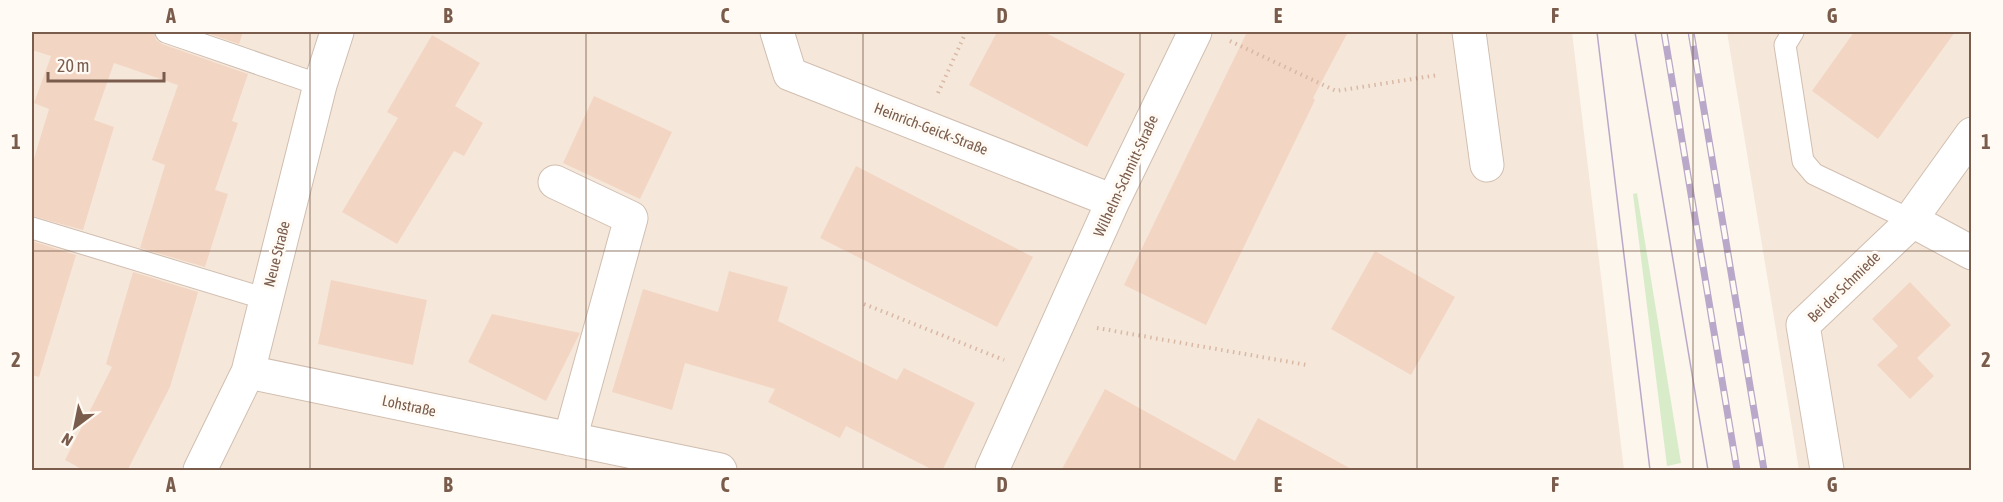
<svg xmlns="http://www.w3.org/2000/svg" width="2003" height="502" font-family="'Asap Condensed',sans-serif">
  <rect width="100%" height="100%" fill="#fdf6ec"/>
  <!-- residential -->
  <path fill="#f5e8da" d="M 32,32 L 1572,32 L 1624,470 L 32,470 Z
    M 1727,32 L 1971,32 L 1971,470 L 1799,470 Z"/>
  <!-- green -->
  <path fill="#d8ecc9" d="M 1637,193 L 1681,463 L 1667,466 L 1633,194 Z"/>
  <!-- building -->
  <path fill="#f3d5c3" d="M 32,32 L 154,32 L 156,40 L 162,44 L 248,74 L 232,121 L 238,123 L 215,190 L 228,194 L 205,267 L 140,248 L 165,165 L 152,160 L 178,85 L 114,63 L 94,120 L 114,127 L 83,230 L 32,216 L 32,165 L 49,109 L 34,103 L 51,56 L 32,50 Z
    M 204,32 L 243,32 L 239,44 Z
    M 997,32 L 1044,32 L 1125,74 L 1087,147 L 969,85 Z
    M 1247,32 L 1348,32 L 1313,98 L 1315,100 L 1206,325 L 1124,285 Z
    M 1854,32 L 1955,32 L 1878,139 L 1812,91 Z
    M 432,35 L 480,63 L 455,106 L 483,123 L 464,156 L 454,151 L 397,244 L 342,212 L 398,118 L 387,112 Z
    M 594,96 L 672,132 L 640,199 L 563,163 Z
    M 856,166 L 1033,257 L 997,327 L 820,238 Z
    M 32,241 L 76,255 L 39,377 L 32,375 Z
    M 1375,251 L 1455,297 L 1411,375 L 1331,329 Z
    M 729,271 L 788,287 L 778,321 L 897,380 L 904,368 L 975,403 L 942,471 L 935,471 L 846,426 L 840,438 L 768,402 L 775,389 L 685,363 L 672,410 L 612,392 L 643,289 L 718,312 Z
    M 133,272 L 198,292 L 195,303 L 170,387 L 127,471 L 85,471 L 65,460 L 112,367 L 106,364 Z
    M 331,280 L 427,300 L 413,365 L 318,344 Z
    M 1910,282 L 1951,325 L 1917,358 L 1934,376 L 1910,399 L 1877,365 L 1898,346 L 1872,319 Z
    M 492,314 L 580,333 L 546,401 L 468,362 Z
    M 1105,389 L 1235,461 L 1258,418 L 1355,471 L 1061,471 Z"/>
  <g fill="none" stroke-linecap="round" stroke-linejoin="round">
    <!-- lane casing -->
    <g stroke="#d1beb0" stroke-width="23">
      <path id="lane" d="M 166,32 L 320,85
        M 1793,32 L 1785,45 L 1803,161 L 1814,174 L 1911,220
        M 32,228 L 266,299"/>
    </g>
    <!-- street casing -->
    <g stroke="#d1beb0" stroke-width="35">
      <path id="street" d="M 777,32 L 790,74 L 1113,201
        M 1469,32 L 1487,165
        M 555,182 L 631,218 L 570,439
        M 1911,220 L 1972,253
        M 248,372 L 720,470
        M 200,470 L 248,372 L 320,85 L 337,32
        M 992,470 L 1113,201 L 1195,32
        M 1827,470 L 1803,325 L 1903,230 L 1972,134"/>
    </g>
    <!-- path -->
    <path stroke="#d9b8a5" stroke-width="4" stroke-dasharray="1.5 4.5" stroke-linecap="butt" d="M 1230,41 L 1336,91 L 1438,75
      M 938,93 L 966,32
      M 864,304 L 1004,360
      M 1097,328 L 1307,365"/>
    <!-- lane -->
    <use href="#lane" stroke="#fff" stroke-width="21"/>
    <!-- street -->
    <use href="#street" stroke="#fff" stroke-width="33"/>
    <!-- tram -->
    <path stroke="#b9a8c9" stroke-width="1.5" d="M 1597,32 L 1650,470
      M 1635,32 L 1708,470"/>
    <!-- rail casing -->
    <g stroke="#b9a8c9" stroke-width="7">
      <path id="rail" d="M 1664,32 L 1737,470
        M 1691,32 L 1764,470"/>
    </g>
    <!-- rail -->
    <use href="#rail" stroke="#fffaf3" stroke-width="4.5" stroke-dasharray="14" stroke-linecap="butt"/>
  </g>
  <!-- grid -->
  <path fill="none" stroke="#7a5c4d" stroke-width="1.5" stroke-opacity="0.55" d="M 310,32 L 310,470M 586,32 L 586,470M 863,32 L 863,470M 1140,32 L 1140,470M 1417,32 L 1417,470M 1693,32 L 1693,470M 32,251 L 1972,251"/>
  <g text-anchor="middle" stroke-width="6" stroke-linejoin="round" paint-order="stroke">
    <!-- street labels -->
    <g font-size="15" fill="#7a5c4d" stroke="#fffaf3">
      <text transform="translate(931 129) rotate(21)" y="5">Heinrich-Geick-Straße</text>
      <text transform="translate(1126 176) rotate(-65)" y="5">Wilhelm-Schmitt-Straße</text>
      <text transform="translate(277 254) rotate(-76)" y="5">Neue Straße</text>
      <text transform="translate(1844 287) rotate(-44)" y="5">Bei der Schmiede</text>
      <text transform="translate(409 406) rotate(12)" y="5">Lohstraße</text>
    </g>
  </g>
  <!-- border -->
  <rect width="2003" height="502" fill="none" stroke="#fffaf3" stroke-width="66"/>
  <!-- north arrow -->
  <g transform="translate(75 427) rotate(212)" stroke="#fffaf3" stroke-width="4.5" paint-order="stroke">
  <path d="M0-4.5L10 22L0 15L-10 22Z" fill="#7a5c4d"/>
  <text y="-9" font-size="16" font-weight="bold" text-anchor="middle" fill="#7a5c4d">N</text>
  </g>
  <!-- scale -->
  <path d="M48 72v9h116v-9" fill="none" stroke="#7a5c4d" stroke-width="3"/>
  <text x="57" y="72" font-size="18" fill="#7a5c4d" stroke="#fffaf3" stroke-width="4.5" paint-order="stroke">20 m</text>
  <rect x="33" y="33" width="1937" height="436" fill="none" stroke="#7a5c4d" stroke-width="2"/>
  <g font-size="20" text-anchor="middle" font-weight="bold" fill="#7a5c4d">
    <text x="171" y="23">A</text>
    <text x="448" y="23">B</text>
    <text x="725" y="23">C</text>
    <text x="1002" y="23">D</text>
    <text x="1278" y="23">E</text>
    <text x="1555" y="23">F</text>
    <text x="1832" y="23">G</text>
    <text x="16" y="149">1</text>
    <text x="1986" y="149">1</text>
    <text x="16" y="367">2</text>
    <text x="1986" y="367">2</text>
    <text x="171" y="492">A</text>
    <text x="448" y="492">B</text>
    <text x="725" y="492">C</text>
    <text x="1002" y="492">D</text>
    <text x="1278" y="492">E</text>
    <text x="1555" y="492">F</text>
    <text x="1832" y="492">G</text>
  </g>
</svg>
